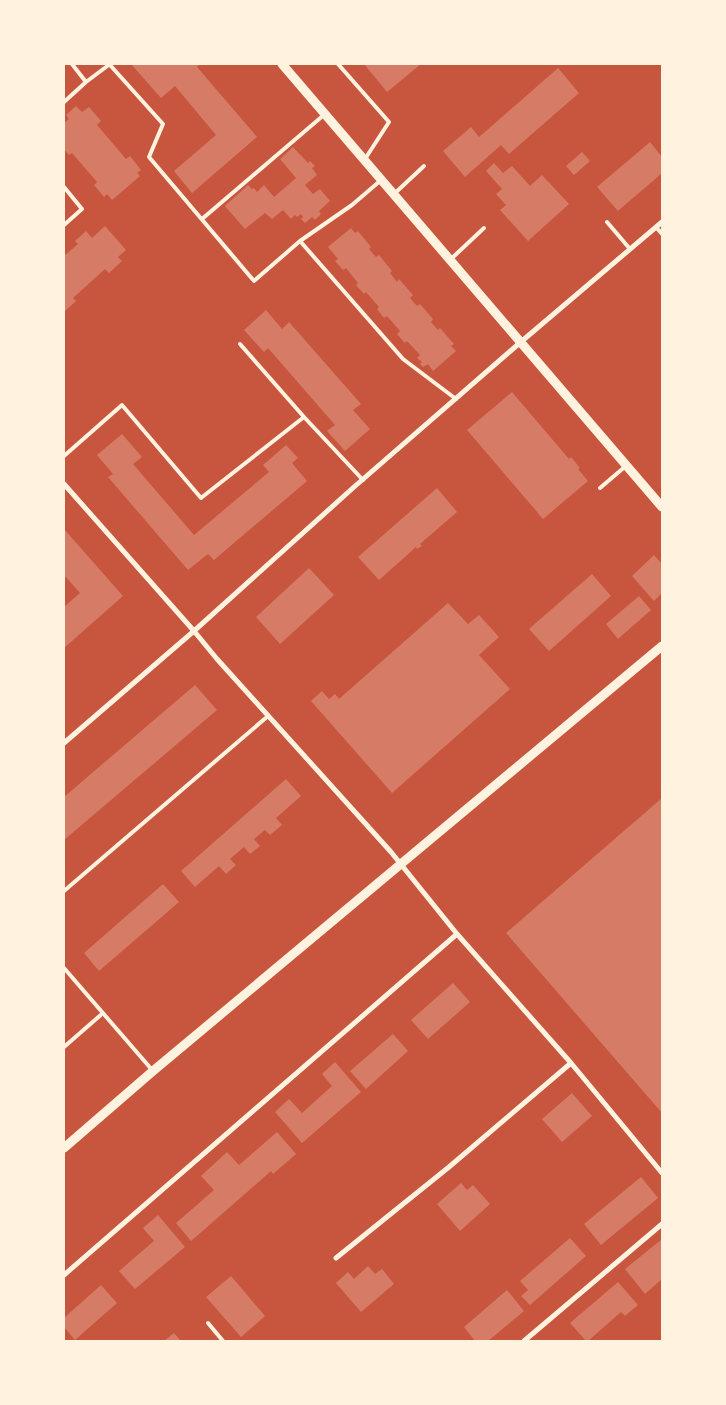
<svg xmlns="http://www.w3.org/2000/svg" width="726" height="1405" font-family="'IBM Plex Serif',serif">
  <rect width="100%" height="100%" fill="#c8553d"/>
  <!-- building -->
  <path fill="#d67c66" d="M 131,64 L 200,64 L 197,67 L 257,137 L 192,193 L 174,171 L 216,135 L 175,86 L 161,98 Z
    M 364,64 L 421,64 L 387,92 Z
    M 558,68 L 579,93 L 509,154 L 501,145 L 465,177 L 443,151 L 471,127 L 479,137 Z
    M 76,106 L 82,112 L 89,107 L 101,121 L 97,125 L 126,159 L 130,156 L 141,170 L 137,173 L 140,176 L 112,200 L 107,194 L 104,197 L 94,185 L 97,182 L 72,153 L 69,155 L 64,149 L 64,123 L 69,119 L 66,115 Z
    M 650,142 L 662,157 L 662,173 L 618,211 L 597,187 Z
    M 293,147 L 308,163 L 310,161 L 315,166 L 312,168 L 317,175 L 305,185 L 313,194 L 320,189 L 330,201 L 319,211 L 321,214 L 315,220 L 312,217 L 305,223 L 301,219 L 303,217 L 301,214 L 297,217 L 295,215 L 291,219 L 283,210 L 272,219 L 265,213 L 245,229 L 225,206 L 248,185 L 252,189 L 254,188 L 257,192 L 264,185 L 274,197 L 296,178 L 280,159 Z
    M 582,152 L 590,161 L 574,175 L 566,166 Z
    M 494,163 L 503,173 L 512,166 L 530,186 L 542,175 L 569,204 L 528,241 L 500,210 L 506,205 L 496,194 L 502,189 L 486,171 Z
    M 105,226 L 126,250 L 118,257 L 122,261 L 109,273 L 105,269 L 73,298 L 76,301 L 64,312 L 64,256 L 78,244 L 75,241 L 86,231 L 92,238 Z
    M 351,228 L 355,233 L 358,231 L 371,247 L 369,249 L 376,257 L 379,255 L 392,271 L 390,273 L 397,282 L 399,279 L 413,295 L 410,298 L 417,306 L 420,304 L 433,319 L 431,322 L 438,330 L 440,328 L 454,344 L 451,346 L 456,351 L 433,371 L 428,364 L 423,367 L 420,364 L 422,362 L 417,358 L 420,355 L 407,341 L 405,343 L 397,334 L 400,331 L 387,316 L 384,318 L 377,309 L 379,307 L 366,292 L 364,294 L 356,285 L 358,283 L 346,268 L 343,270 L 335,261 L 338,259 L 328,247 Z
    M 266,310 L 282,329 L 289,322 L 361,404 L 353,410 L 370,429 L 345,451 L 327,431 L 335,425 L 268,348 L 264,352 L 244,330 Z
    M 512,392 L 569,459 L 571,457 L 580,468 L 578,469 L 588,481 L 543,519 L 467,430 Z
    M 122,434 L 142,457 L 133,464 L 194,535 L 269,472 L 263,465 L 286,445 L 298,458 L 292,463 L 307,481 L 214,560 L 208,554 L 188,570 L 108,477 L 113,474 L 97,455 Z
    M 437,488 L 457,512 L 420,544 L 422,546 L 417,549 L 416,547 L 379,580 L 358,557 Z
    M 64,529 L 123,596 L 64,648 L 64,607 L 80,593 L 64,575 Z
    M 654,555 L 662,564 L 662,593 L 654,601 L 632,576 Z
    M 309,568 L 334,595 L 280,644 L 256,617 Z
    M 592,574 L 611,596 L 549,651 L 529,629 Z
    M 639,596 L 651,610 L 618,639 L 606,624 Z
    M 448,603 L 468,624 L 479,615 L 499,637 L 479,655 L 510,689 L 392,793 L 311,701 L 322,691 L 329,699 L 335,694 L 339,699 Z
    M 195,685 L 217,710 L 64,840 L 64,797 Z
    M 286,779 L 301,796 L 276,818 L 282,825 L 270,835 L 265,830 L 254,839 L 260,846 L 250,854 L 244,847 L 230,859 L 236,865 L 226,874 L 219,866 L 195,887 L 181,871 Z
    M 662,798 L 662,1113 L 506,933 Z
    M 163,884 L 179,902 L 99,971 L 84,953 Z
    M 453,983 L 470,1002 L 428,1039 L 411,1020 Z
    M 393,1034 L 408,1051 L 366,1089 L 350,1071 Z
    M 335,1062 L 361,1092 L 302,1143 L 275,1112 L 289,1099 L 302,1113 L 332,1086 L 322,1074 Z
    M 572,1093 L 592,1116 L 562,1142 L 542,1119 Z
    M 277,1132 L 296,1154 L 273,1174 L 271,1171 L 191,1241 L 176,1223 L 214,1190 L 201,1176 L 227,1152 L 239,1165 Z
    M 641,1177 L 658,1198 L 601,1245 L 584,1224 Z
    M 461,1183 L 467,1190 L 473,1185 L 490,1204 L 460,1231 L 437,1204 Z
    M 158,1215 L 185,1247 L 135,1289 L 119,1271 L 154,1241 L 143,1228 Z
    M 570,1238 L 586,1256 L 530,1305 L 521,1296 L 528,1290 L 520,1281 Z
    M 662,1239 L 662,1279 L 645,1294 L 625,1269 Z
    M 368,1266 L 375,1274 L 382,1269 L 394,1284 L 361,1312 L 336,1283 L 348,1272 L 354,1279 Z
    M 231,1276 L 265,1316 L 241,1337 L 206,1297 Z
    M 618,1282 L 638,1305 L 625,1316 L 621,1312 L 588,1341 L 586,1341 L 570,1323 Z
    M 101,1285 L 117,1303 L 75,1340 L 64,1327 L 64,1318 Z
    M 507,1290 L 524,1311 L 488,1341 L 475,1341 L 464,1327 Z
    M 174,1333 L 181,1341 L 164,1341 Z"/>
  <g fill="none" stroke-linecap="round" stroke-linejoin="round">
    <!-- service -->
    <path stroke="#fff3e0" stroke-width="4" d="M 72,64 L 86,82
      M 338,64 L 389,122 L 365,159
      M 110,65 L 163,124 L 149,157 L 254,281 L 300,241 L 352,205 L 380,181
      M 64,102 L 86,82 L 110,64
      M 64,187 L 82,209 L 64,225
      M 394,194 L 424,166
      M 202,219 L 325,114
      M 607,222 L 630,249
      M 656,227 L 662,234
      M 300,241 L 403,359 L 456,399
      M 451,259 L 484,228
      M 240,344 L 304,417 L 363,480
      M 64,456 L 122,405 L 201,498 L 304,417
      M 600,488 L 627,465
      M 64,891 L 268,716
      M 64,968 L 153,1071
      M 64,1047 L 103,1013
      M 208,1323 L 223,1341"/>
    <!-- minor -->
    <path stroke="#fff3e0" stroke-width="5" d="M 64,484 L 194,631 L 217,659 L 391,852 L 457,934 L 571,1063 L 662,1173
      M 64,743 L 194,631 L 354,487 L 522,341 L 662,222
      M 336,1258 L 449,1167 L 571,1063
      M 64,1275 L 457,934
      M 524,1341 L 662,1224"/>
    <!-- tertiary -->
    <path stroke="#fff3e0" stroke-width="9" d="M 282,64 L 662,507
      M 64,1148 L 153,1071 L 662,646"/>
  </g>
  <!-- border -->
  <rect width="726" height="1405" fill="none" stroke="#fff3e0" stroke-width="130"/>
</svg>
